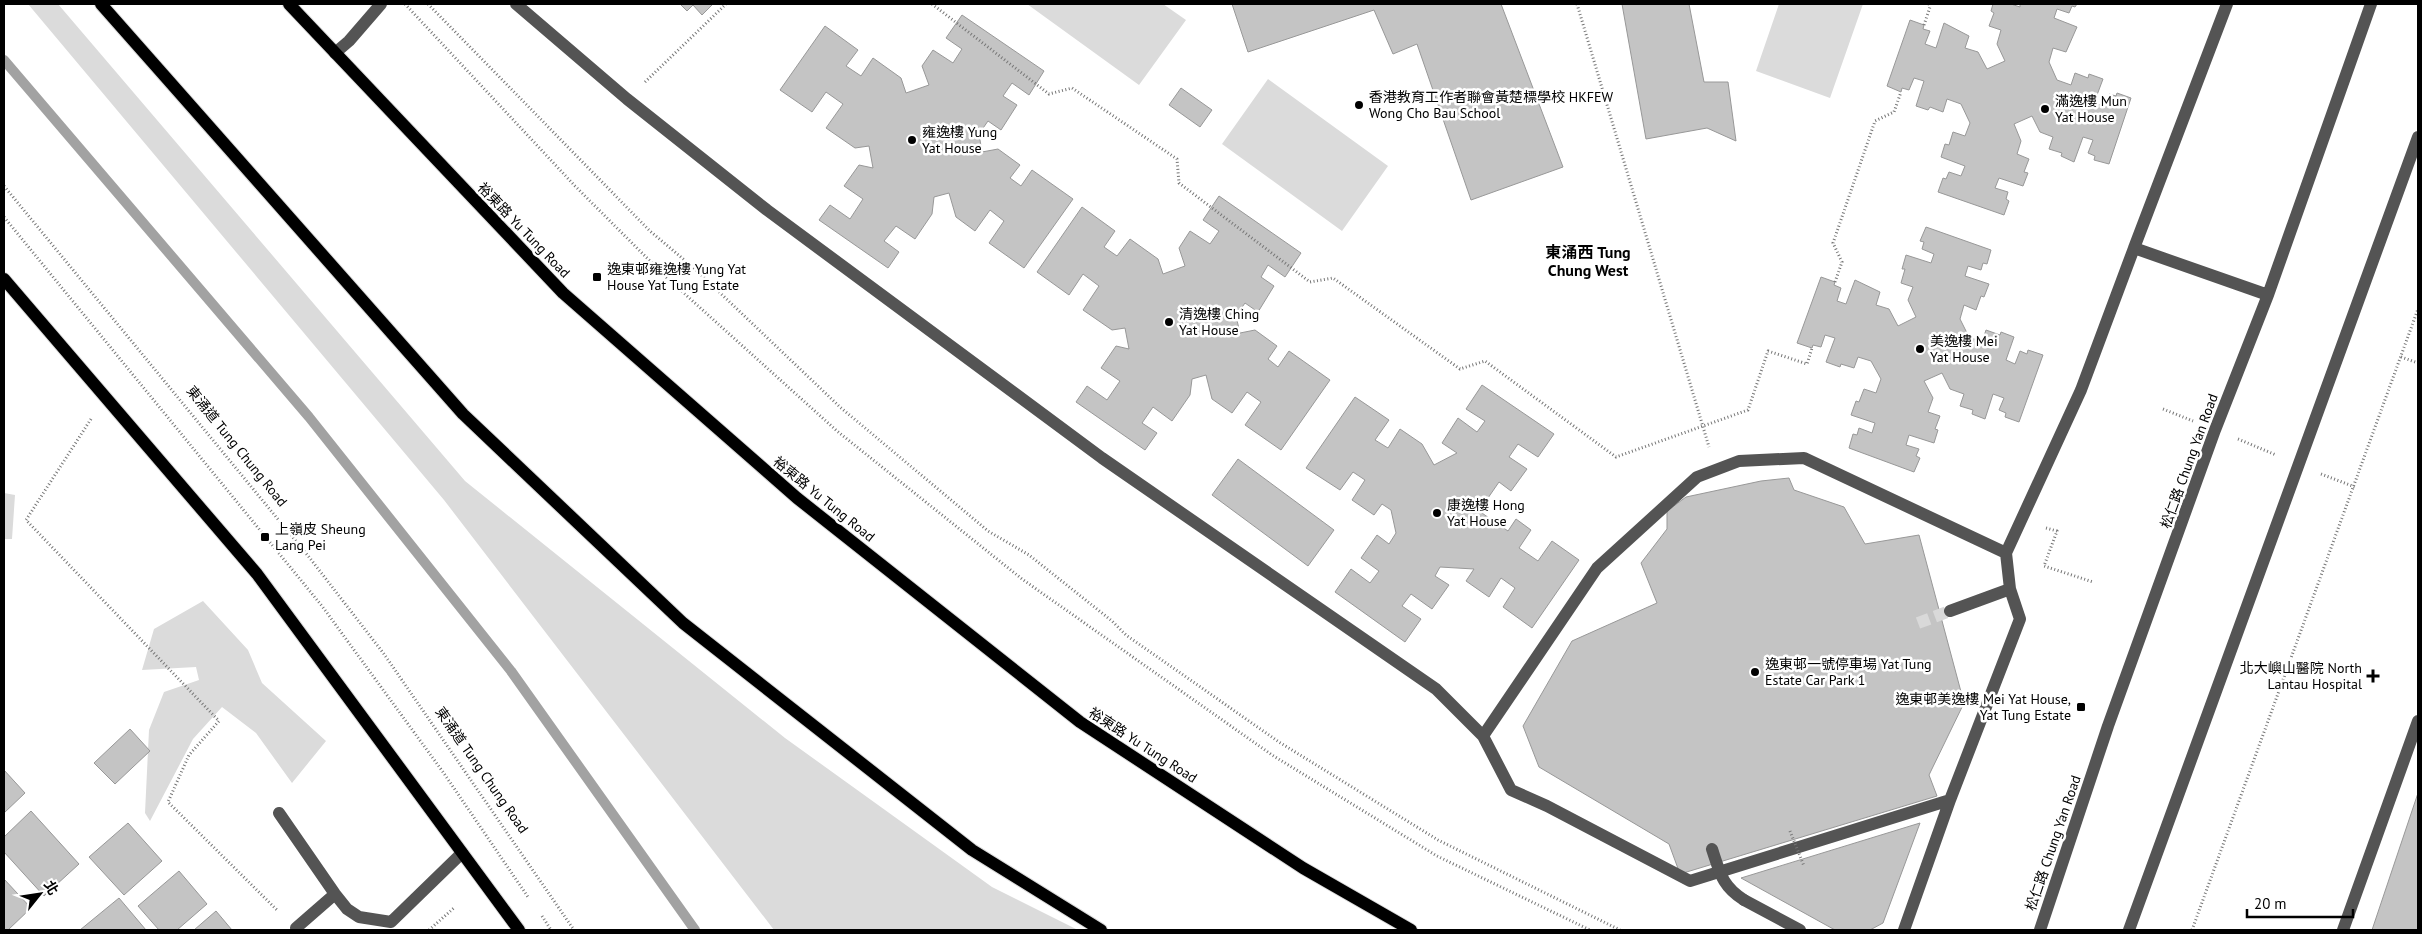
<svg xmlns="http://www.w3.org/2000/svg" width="2422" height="934" font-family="'PT Sans','Noto Sans TC',sans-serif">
  <rect width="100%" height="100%" fill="#fff"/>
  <!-- green -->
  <path fill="#dbdbdb" d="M 28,4 L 58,4 L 465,481 L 785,738 L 992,887 L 1078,930 L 774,930 L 444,500 Z
    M 1027,4 L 1163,4 L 1186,20 L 1139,85 Z
    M 1779,4 L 1863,4 L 1830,98 L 1756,71 Z
    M 1268,79 L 1388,166 L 1342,231 L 1222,144 Z
    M 4,493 L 15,495 L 12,539 L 4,539 Z
    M 203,601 L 248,650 L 262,683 L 326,741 L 292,783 L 256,733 L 222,707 L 193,739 L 150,821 L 145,813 L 149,730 L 164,692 L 199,680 L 196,667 L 142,670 L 154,629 Z"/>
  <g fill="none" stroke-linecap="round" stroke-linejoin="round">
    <!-- stream -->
    <path stroke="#a2a2a2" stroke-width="10" d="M 4,60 L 309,417 L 511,671 L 695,930"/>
  </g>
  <!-- building -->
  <path fill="#c4c4c4" stroke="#989898" d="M 680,4 L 713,4 L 702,15 L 693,5 L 687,11 Z
    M 1232,4 L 1501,4 L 1563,167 L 1471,200 L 1417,44 L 1393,54 L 1374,10 L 1248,52 Z
    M 1622,4 L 1689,4 L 1704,82 L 1728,82 L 1736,141 L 1707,128 L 1646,139 Z
    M 1993,4 L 2011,4 L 2020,7 L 2020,4 L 2077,4 L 2075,7 L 2072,6 L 2069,13 L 2057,9 L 2054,18 L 2077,27 L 2066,52 L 2053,48 L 2049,62 L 2057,80 L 2071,85 L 2075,73 L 2088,78 L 2089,74 L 2103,79 L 2094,103 L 2104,106 L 2109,94 L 2116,96 L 2117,93 L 2131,98 L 2109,164 L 2094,160 L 2095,156 L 2088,153 L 2093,140 L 2083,137 L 2074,162 L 2061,156 L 2062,153 L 2049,149 L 2053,137 L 2040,132 L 2032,116 L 2014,124 L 2021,141 L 2017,154 L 2029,159 L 2024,172 L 2028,173 L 2023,186 L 1999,178 L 1995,188 L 2008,192 L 2006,199 L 2009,201 L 2004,215 L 1938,192 L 1943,178 L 1946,179 L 1949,172 L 1961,176 L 1965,166 L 1941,157 L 1945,144 L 1949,145 L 1953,132 L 1965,136 L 1970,123 L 1961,104 L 1947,99 L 1943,112 L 1930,107 L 1928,110 L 1916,106 L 1924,81 L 1914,78 L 1909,90 L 1902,88 L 1901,92 L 1887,86 L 1910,20 L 1924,25 L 1923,29 L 1930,31 L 1925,44 L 1936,48 L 1944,23 L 1969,36 L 1965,48 L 1978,52 L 1987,69 L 2005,61 L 1997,44 L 2001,30 L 1989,26 L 1994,13 L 1991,11 Z
    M 962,15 L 1044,71 L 1029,95 L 1012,83 L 1003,96 L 1017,105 L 1001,130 L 988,121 L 979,134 L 982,152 L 998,149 L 1020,165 L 1010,178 L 1021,186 L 1032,170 L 1073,199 L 1024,268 L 989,243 L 1004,221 L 990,210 L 975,231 L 956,217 L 949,193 L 934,197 L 932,214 L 915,239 L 896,226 L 884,241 L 899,252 L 888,268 L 819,220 L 830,205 L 850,219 L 863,199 L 844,186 L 859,165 L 873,168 L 869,146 L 855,148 L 826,128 L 843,104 L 826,92 L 812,112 L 780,90 L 825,26 L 858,50 L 846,66 L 861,76 L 873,58 L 901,78 L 906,93 L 929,85 L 922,66 L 933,50 L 953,63 L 962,49 L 946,38 Z
    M 1181,88 L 1212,110 L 1200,127 L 1169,105 Z
    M 1219,196 L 1301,253 L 1285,277 L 1268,265 L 1261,277 L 1274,286 L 1258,312 L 1245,303 L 1236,316 L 1240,333 L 1255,330 L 1277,346 L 1268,359 L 1278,367 L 1289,351 L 1330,380 L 1281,450 L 1245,425 L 1261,402 L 1247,392 L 1232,413 L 1212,399 L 1206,375 L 1192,379 L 1190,395 L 1172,421 L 1153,407 L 1142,423 L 1157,433 L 1145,450 L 1076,402 L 1087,386 L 1107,400 L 1120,381 L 1101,368 L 1116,346 L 1129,349 L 1125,328 L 1112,330 L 1083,310 L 1099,286 L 1083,274 L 1069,295 L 1037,272 L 1082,207 L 1115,231 L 1104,247 L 1117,256 L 1130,239 L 1158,259 L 1163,274 L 1185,266 L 1179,248 L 1190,231 L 1210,244 L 1219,231 L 1203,220 Z
    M 1926,227 L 1991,250 L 1987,264 L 1983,263 L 1981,270 L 1968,266 L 1965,276 L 1989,284 L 1984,297 L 1981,296 L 1976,310 L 1964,305 L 1960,319 L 1969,337 L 1982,342 L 1986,330 L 2000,335 L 2001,332 L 2014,337 L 2006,360 L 2015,364 L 2020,351 L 2027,354 L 2028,350 L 2043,355 L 2019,422 L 2005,417 L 2006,413 L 1999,410 L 2004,398 L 1993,394 L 1985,419 L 1972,414 L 1973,410 L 1960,406 L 1964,394 L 1950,389 L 1942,373 L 1924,381 L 1933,398 L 1928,412 L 1940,416 L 1935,429 L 1938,430 L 1934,443 L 1909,435 L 1906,445 L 1919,449 L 1916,456 L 1920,458 L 1914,472 L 1849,448 L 1853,434 L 1857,435 L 1859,428 L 1872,433 L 1875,423 L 1851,415 L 1856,401 L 1859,402 L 1864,389 L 1876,393 L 1881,379 L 1871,361 L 1858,357 L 1854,368 L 1841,364 L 1840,367 L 1826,362 L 1835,338 L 1825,335 L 1821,347 L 1813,345 L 1812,348 L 1797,343 L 1821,277 L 1835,282 L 1834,285 L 1841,288 L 1837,301 L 1846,304 L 1855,280 L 1880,292 L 1876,305 L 1889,309 L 1898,326 L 1916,317 L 1908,300 L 1913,287 L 1901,283 L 1905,269 L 1902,269 L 1906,255 L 1931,263 L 1934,254 L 1922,249 L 1924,242 L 1920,241 Z
    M 1482,385 L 1554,434 L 1538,457 L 1518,444 L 1509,457 L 1527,469 L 1511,491 L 1499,482 L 1479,511 L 1508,531 L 1516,519 L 1531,530 L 1519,548 L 1538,561 L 1552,541 L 1579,560 L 1532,628 L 1503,607 L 1515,588 L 1501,578 L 1489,597 L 1466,581 L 1474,569 L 1440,567 L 1435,576 L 1449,585 L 1432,609 L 1411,594 L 1402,606 L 1421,619 L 1405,642 L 1335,592 L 1351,569 L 1370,583 L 1379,571 L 1361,558 L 1377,535 L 1389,544 L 1396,533 L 1391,510 L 1382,504 L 1374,515 L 1352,500 L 1365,480 L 1353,472 L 1340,490 L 1306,468 L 1355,397 L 1389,420 L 1375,440 L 1388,448 L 1400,429 L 1422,444 L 1434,465 L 1457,453 L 1442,443 L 1458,418 L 1477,432 L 1485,421 L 1466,409 Z
    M 1238,459 L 1334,530 L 1308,566 L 1212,495 Z
    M 1789,478 L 1794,490 L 1844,507 L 1865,544 L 1919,535 L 1964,703 L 1929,775 L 1937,796 L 1680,874 L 1669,844 L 1539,767 L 1523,726 L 1572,641 L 1657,603 L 1641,563 L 1667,529 L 1667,511 L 1686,497 L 1761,481 Z
    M 130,729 L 150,751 L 115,784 L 94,763 Z
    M 4,770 L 25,793 L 4,813 Z
    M 2418,793 L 2418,930 L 2372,930 Z
    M 31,811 L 79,864 L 44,896 L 4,852 L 4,837 Z
    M 128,823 L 162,861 L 124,895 L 89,857 Z
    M 1920,823 L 1883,923 L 1870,930 L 1835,930 L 1741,878 Z
    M 179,871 L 207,904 L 177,930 L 159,930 L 138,906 Z
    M 4,879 L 31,908 L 8,930 L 4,930 Z
    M 119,898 L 146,930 L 80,930 Z
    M 216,911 L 232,930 L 194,930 Z"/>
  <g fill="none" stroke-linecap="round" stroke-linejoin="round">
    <!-- minor-tunnel -->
    <path stroke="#d9d9d9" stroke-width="12" stroke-dasharray="12 6" stroke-linecap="butt" d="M 1918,623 L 1950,611"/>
    <!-- major casing -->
    <g stroke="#dbdbdb" stroke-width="14">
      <path id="major" d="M 101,4 L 463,414 L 683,623 L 972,850 L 1101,930
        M 289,4 L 563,293 L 797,498 L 1080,722 L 1303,868 L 1411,930
        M 4,279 L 257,574 L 519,930"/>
    </g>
    <!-- path -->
    <path stroke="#767676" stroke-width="3" stroke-dasharray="1 2.5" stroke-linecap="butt" d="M 405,4 L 575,186 L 666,277 L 837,431 L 1022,579 L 1272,755 L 1437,856 L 1590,930
      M 428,4 L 650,231 L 695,269 L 840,407 L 988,531 L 1029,555 L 1112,621 L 1126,635 L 1279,742 L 1438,840 L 1620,930
      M 932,4 L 1049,94 L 1072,88 L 1177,159 L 1179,183 L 1310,282 L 1333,278 L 1460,369 L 1485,361 L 1616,457 L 1748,410 L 1768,351 L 1807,364 L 1812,348
      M 1577,4 L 1709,447
      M 1924,25 L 1930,7 L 1929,4
      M 645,82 L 726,4
      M 4,186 L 309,557 L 384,654 L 574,930
      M 4,217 L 322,606 L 443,772 L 528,897
      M 1835,282 L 1842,262 L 1833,243 L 1875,121 L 1894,112 L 1901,92
      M 2401,357 L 2418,363
      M 2163,409 L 2193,421
      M 91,419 L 26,520 L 219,721 L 189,755 L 168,802 L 278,911
      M 2238,439 L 2276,455
      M 2321,474 L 2355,487
      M 2046,528 L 2057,531 L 2044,566 L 2093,582
      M 542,916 L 551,930
      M 429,930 L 455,907
      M 2192,930 L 2418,309"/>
    <!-- minor -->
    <path stroke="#545454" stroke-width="12" d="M 516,4 L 627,99 L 767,210 L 1102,458 L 1436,689 L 1483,736 L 1511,790 L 1547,806 L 1690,881 L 1950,800
      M 335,53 L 349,41 L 381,4
      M 2134,248 L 2227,4
      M 1950,611 L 2010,589
      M 1483,736 L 1597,568 L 1697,477 L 1739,461 L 1804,458 L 2006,553
      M 279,813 L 335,894 L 347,909 L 359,917 L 391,922 L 462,853
      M 1744,900 L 1800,930
      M 296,928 L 335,894
      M 1904,930 L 1950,800 L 2020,619 L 2010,589 L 2006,553 L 2081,390 L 2134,248 L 2268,295
      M 2040,930 L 2108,726 L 2215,430 L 2268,295 L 2371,4
      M 2129,930 L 2418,137
      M 2343,930 L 2418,721"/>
    <!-- major -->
    <use href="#major" stroke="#000" stroke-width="12"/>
    <!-- path-bridge -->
    <path stroke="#767676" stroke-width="3" stroke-dasharray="1 2.5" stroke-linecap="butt" d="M 1790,831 L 1804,866"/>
    <!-- minor-bridge -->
    <path stroke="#545454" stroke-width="12" d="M 1712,849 C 1720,873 1722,886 1744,900"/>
  </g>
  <!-- markers -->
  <g fill="#000" stroke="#fff" stroke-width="2">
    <circle cx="1359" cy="105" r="5"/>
    <circle cx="2045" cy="109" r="5"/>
    <circle cx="912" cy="140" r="5"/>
    <rect x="592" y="272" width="10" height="10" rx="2.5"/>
    <circle cx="1169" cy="322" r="5"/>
    <circle cx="1920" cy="349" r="5"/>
    <circle cx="1437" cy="513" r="5"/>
    <rect x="260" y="532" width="10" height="10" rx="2.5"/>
    <circle cx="1755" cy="672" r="5"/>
    <path d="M2370.5 668.5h5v5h5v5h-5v5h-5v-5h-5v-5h5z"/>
    <rect x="2076" y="702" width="10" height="10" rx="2.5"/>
  </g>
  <g text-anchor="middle" stroke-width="5" stroke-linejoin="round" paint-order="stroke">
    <!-- poi labels -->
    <g font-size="14" fill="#000" stroke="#fff" text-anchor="start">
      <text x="1369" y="102">香港教育工作者聯會黃楚標學校 HKFEW<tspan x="1369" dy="16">Wong Cho Bau School</tspan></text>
      <text x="2055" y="106">滿逸樓 Mun<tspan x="2055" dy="16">Yat House</tspan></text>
      <text x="922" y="137">雍逸樓 Yung<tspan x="922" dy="16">Yat House</tspan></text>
      <text x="607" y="274">逸東邨雍逸樓 Yung Yat<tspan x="607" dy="16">House Yat Tung Estate</tspan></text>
      <text x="1179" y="319">清逸樓 Ching<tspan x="1179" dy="16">Yat House</tspan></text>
      <text x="1930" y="346">美逸樓 Mei<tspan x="1930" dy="16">Yat House</tspan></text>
      <text x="1447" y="510">康逸樓 Hong<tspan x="1447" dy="16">Yat House</tspan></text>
      <text x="275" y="534">上嶺皮 Sheung<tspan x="275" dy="16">Lang Pei</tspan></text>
      <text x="1765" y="669">逸東邨一號停車場 Yat Tung<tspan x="1765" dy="16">Estate Car Park 1</tspan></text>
      <text x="2362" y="673" text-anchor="end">北大嶼山醫院 North<tspan x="2362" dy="16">Lantau Hospital</tspan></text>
      <text x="2071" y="704" text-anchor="end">逸東邨美逸樓 Mei Yat House,<tspan x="2071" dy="16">Yat Tung Estate</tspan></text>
    </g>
    <!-- street labels -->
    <g font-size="14" fill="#000" stroke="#fff">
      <text transform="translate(524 230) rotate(46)" y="5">裕東路 Yu Tung Road</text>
      <text transform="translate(237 446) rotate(51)" y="5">東涌道 Tung Chung Road</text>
      <text transform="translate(2189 461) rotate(-70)" y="5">松仁路 Chung Yan Road</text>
      <text transform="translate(824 499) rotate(39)" y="5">裕東路 Yu Tung Road</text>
      <text transform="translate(1143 745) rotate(33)" y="5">裕東路 Yu Tung Road</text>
      <text transform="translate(482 770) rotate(55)" y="5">東涌道 Tung Chung Road</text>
      <text transform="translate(2053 843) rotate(-71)" y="5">松仁路 Chung Yan Road</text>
    </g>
    <!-- quarter labels -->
    <g font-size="16" font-weight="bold" fill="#000" stroke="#fff">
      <text x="1588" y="258">東涌西 Tung<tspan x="1588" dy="18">Chung West</tspan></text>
    </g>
  </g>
  <!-- border -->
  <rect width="2422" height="934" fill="none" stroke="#000000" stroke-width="10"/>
  <!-- north arrow -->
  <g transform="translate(40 894) rotate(60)" stroke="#ffffff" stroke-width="4" paint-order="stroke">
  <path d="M0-4L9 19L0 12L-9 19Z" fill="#000000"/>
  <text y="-8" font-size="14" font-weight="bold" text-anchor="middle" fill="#000000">北</text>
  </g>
  <!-- scale -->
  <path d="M2247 909v8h106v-8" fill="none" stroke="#000000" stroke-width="2.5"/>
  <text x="2254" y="909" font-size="15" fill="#000000" stroke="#ffffff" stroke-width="4" paint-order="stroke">20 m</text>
</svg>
